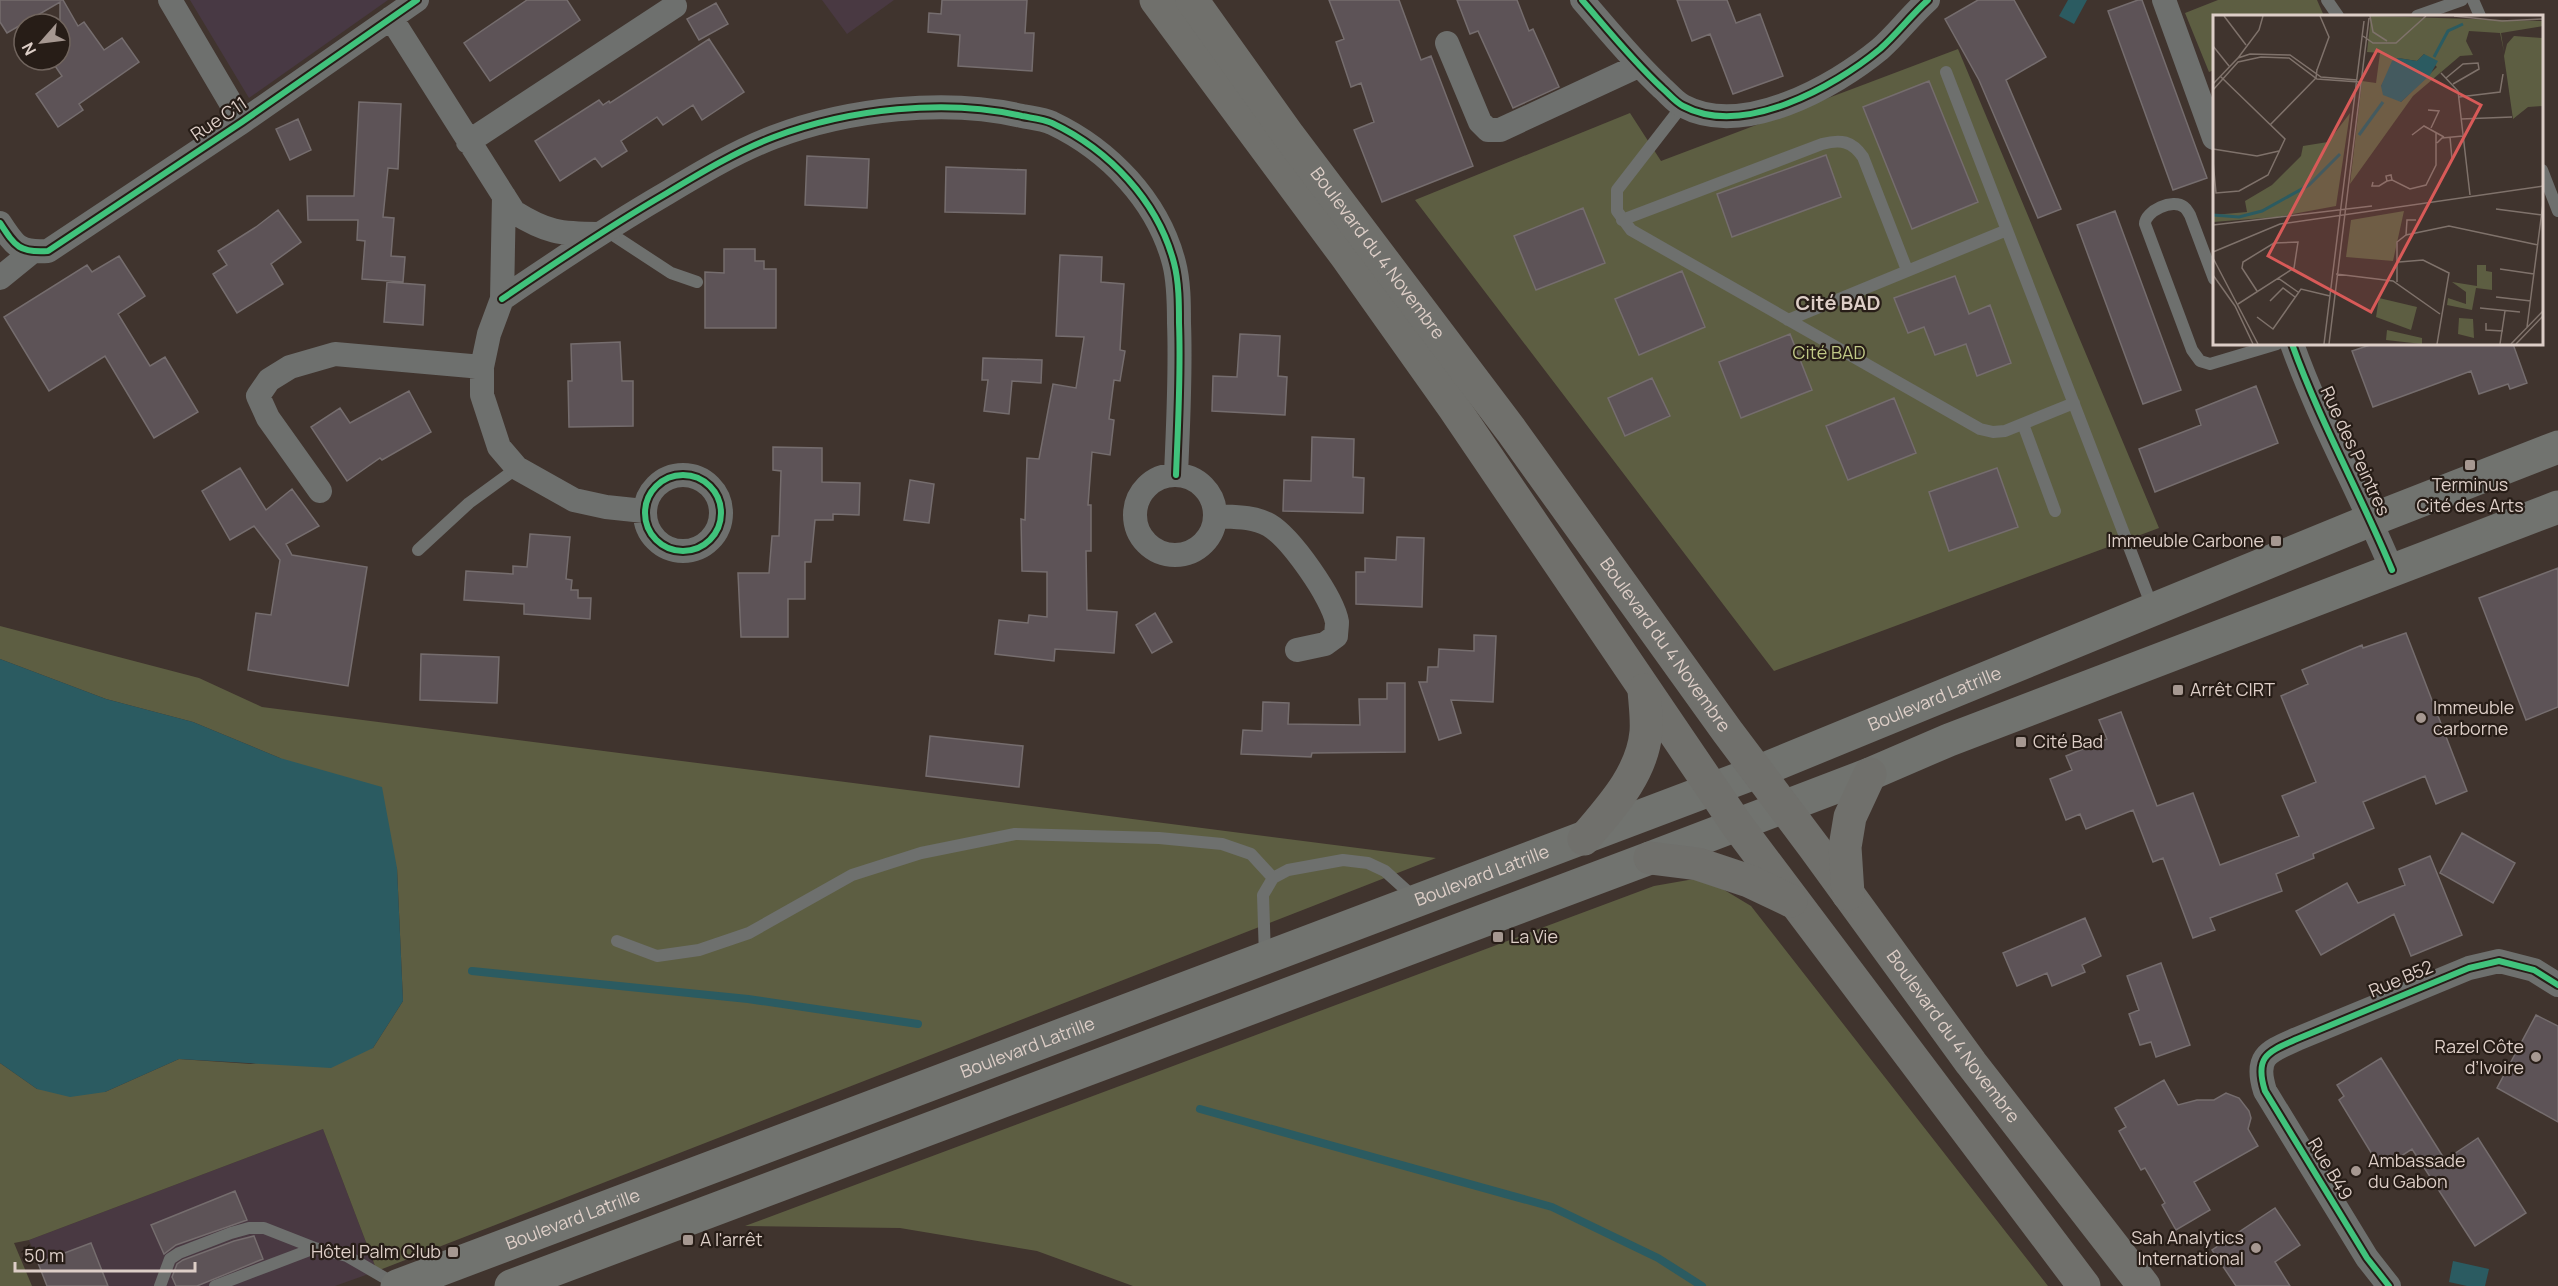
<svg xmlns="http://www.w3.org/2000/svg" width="2558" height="1286" font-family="Manrope,sans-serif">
  <rect width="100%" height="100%" fill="#40342e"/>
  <!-- commercial -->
  <path fill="#493942" d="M 822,0 L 894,0 L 847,34 Z
    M 323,1129 L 377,1271 L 335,1286 L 47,1286 L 29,1240 Z"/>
  <!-- industrial -->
  <path fill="#483944" d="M 190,0 L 388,0 L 249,98 Z"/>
  <!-- green -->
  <path fill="#5d5e42" d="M 2218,0 L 2317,0 L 2324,16 L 2214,16 L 2214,70 L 2209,72 L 2185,13 Z
    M 1958,49 L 2159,528 L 1774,671 L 1415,200 L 1630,113 L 1661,161 Z
    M 0,626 L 199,678 L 262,707 L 1436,858 L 377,1271 L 323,1129 L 29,1240 L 14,1243 L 32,1286 L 0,1286 L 0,1063 L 37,1089 L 105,1092 L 179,1059 L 251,1064 L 373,1048 L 403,1001 L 397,868 L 280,758 L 193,722 L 106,699 L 0,659 Z
    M 1694,879 L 1721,888 L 1751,906 L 2048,1286 L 1133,1286 L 1037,1251 L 900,1228 L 745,1226 L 1654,886 Z"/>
  <!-- water -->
  <path fill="#2b5b61" d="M 2068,0 L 2087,0 L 2074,24 L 2059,16 Z
    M 0,659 L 106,699 L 193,722 L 280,758 L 382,787 L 397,868 L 403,1001 L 373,1048 L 331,1068 L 179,1059 L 105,1092 L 70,1097 L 37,1089 L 0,1063 Z
    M 2453,1261 L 2489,1269 L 2485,1286 L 2467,1286 L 2449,1282 Z"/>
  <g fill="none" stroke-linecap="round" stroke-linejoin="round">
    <!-- stream -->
    <path stroke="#2b5b61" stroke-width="8" d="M 472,971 L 748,999 L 918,1024
      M 1200,1109 L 1552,1207 L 1658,1258 L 1702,1286"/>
  </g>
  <!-- building -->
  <path fill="#5d5357" stroke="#756d6e" stroke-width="1.5" d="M 0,0 L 63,0 L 78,26 L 84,22 L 104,50 L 122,38 L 139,62 L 79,104 L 83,110 L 58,127 L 36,94 L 62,76 L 51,60 L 60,60 L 60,2 L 7,33 L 0,22 Z
    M 527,0 L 567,0 L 580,20 L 490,81 L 464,43 Z
    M 942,0 L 1027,0 L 1025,33 L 1034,33 L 1032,71 L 958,66 L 960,35 L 928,32 L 929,13 L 941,14 Z
    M 1329,0 L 1399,0 L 1421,60 L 1431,56 L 1473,166 L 1382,202 L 1354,130 L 1374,122 L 1361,83 L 1351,87 L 1336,42 L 1344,39 Z
    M 1457,0 L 1517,0 L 1529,31 L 1533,29 L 1559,87 L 1513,108 L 1478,31 L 1470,34 Z
    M 1677,0 L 1727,0 L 1736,23 L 1760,14 L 1783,76 L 1733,94 L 1710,34 L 1692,41 Z
    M 1978,0 L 2014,0 L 2046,57 L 2006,80 L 2061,209 L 2038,218 L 1979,80 L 1945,19 Z
    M 2138,0 L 2142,0 L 2207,178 L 2173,190 L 2108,11 Z
    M 716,3 L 728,24 L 699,40 L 687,19 Z
    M 709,39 L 744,92 L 702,120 L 693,105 L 663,125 L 657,117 L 621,141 L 627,151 L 602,167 L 595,158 L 560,181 L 535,141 L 599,100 L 603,105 L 609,101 L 610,103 Z
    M 1929,81 L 1978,202 L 1912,229 L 1863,107 Z
    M 359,102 L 401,104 L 398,169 L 388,168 L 383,217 L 394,218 L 391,256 L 405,257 L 403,282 L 362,279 L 365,241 L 357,240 L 358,220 L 308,220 L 307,196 L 354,196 Z
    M 298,119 L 311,150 L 290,160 L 276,129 Z
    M 1826,155 L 1841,197 L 1732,237 L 1717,194 Z
    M 807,156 L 869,159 L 867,208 L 805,205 Z
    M 946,167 L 1026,170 L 1025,214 L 945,212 Z
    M 1583,208 L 1605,263 L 1536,290 L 1514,236 Z
    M 278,210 L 301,242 L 271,264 L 283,284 L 237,313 L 213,274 L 227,265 L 218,251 L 256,227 Z
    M 2115,211 L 2181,390 L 2143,404 L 2077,225 Z
    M 724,249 L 755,249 L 755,261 L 764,261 L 764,269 L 776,269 L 776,328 L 705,328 L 705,272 L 724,273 Z
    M 1060,255 L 1102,257 L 1101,282 L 1124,284 L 1120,350 L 1125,351 L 1120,381 L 1114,380 L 1109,419 L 1114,420 L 1110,455 L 1092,452 L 1088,505 L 1091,505 L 1091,551 L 1086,551 L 1087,610 L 1117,612 L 1114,653 L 1055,649 L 1054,661 L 995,654 L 999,620 L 1028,623 L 1029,615 L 1047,617 L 1047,572 L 1022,571 L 1021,519 L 1025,520 L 1027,458 L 1039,459 L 1053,384 L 1076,388 L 1084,337 L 1056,336 Z
    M 119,256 L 145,296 L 118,314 L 150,366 L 165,357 L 198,412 L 154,438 L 105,356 L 49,391 L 4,317 L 87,265 L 92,272 Z
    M 1682,271 L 1705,327 L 1639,355 L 1615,299 Z
    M 1955,276 L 1969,314 L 1990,305 L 2011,363 L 1977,376 L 1966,344 L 1935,355 L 1924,327 L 1908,333 L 1894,298 Z
    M 387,282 L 425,285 L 423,325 L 384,322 Z
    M 1240,334 L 1280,336 L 1278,376 L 1287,377 L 1285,415 L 1212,411 L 1213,376 L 1237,377 Z
    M 1790,334 L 1812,390 L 1741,418 L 1719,362 Z
    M 620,342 L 622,381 L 633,381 L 633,426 L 569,427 L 568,381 L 572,381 L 571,344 Z
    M 2373,344 L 2513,344 L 2527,383 L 2510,389 L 2508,384 L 2479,394 L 2471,371 L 2373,407 L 2352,351 Z
    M 983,358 L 1042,360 L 1041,383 L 1012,381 L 1009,414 L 984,411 L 988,380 L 982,380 Z
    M 1652,378 L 1670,416 L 1625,436 L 1608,398 Z
    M 2256,386 L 2278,443 L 2155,492 L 2139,449 L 2201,425 L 2196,410 Z
    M 409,391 L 431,432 L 382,460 L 380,458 L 347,481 L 311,427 L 340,408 L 350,423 Z
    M 1894,398 L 1916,453 L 1848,480 L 1826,426 Z
    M 1312,437 L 1354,439 L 1353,477 L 1364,478 L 1363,513 L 1283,511 L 1284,480 L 1311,481 Z
    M 773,447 L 822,448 L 822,482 L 860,483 L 859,515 L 833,514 L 833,520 L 815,520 L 811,562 L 805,562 L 805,599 L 788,599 L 788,637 L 741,637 L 738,573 L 769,573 L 772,536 L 779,536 L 781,471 L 773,470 Z
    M 240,468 L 266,510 L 292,489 L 319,526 L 286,544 L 292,555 L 367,567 L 348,686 L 248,670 L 256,613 L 271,615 L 280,560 L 254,526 L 230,540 L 202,491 Z
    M 1997,468 L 2018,527 L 1949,551 L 1929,492 Z
    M 910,480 L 934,484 L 929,523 L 904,520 Z
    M 530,534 L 570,537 L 566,579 L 572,580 L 571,590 L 578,590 L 578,598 L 591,598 L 590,619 L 524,614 L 524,604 L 464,600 L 466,571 L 513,574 L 513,566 L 527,567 Z
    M 1397,537 L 1424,538 L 1422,607 L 1356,604 L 1356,572 L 1365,572 L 1365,558 L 1396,560 Z
    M 2558,568 L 2558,707 L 2526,720 L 2479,598 Z
    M 1155,613 L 1172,642 L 1152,653 L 1136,625 Z
    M 2406,633 L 2467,791 L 2436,804 L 2425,776 L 2363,802 L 2374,828 L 2313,854 L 2314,858 L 2276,874 L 2282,891 L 2210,918 L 2215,930 L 2193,938 L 2163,858 L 2153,862 L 2133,810 L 2086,829 L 2080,814 L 2066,820 L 2050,779 L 2072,770 L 2066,756 L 2107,739 L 2099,720 L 2121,712 L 2157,806 L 2193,793 L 2220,865 L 2299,836 L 2282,796 L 2316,782 L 2281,696 L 2308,684 L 2302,670 L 2362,645 L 2363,648 Z
    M 1474,635 L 1496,636 L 1493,702 L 1451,700 L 1461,733 L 1439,740 L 1419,682 L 1427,682 L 1428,667 L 1438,667 L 1439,649 L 1474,651 Z
    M 421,654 L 499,657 L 497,703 L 420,700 Z
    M 1387,683 L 1405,683 L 1405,752 L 1312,753 L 1311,757 L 1241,754 L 1243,730 L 1262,731 L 1263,702 L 1289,703 L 1288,724 L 1360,725 L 1359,699 L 1387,699 Z
    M 930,736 L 1023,746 L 1019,787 L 926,776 Z
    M 2462,833 L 2515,863 L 2493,903 L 2440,873 Z
    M 2430,856 L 2462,935 L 2411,956 L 2394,914 L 2321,955 L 2296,911 L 2347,883 L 2358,903 L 2405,885 L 2399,869 Z
    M 2085,918 L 2101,956 L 2082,965 L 2085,972 L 2052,986 L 2047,973 L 2017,986 L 2003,953 Z
    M 2161,963 L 2190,1045 L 2156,1057 L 2151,1042 L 2140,1045 L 2129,1014 L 2139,1010 L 2127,976 Z
    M 2536,1015 L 2558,1026 L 2558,1122 L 2497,1088 Z
    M 2381,1058 L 2445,1160 L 2478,1138 L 2526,1213 L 2475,1246 L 2412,1149 L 2381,1169 L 2339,1100 L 2344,1096 L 2337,1085 Z
    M 2164,1080 L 2178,1105 L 2197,1100 L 2214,1100 L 2226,1093 L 2239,1098 L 2249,1111 L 2251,1118 L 2248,1129 L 2258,1146 L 2194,1182 L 2210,1210 L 2176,1230 L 2162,1205 L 2165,1203 L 2145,1168 L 2141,1170 L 2119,1131 L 2126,1127 L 2115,1108 Z
    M 235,1191 L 247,1220 L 176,1245 L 164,1254 L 151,1225 Z
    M 2275,1208 L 2300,1245 L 2275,1262 L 2290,1286 L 2236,1286 L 2212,1250 Z
    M 254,1236 L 263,1259 L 197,1286 L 176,1286 L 172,1277 L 177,1264 L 183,1260 L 234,1241 Z
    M 91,1243 L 108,1286 L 47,1286 L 38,1263 Z"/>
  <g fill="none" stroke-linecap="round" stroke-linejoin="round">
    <!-- lane -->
    <path stroke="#6e706e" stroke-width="12" d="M 2327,0 L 2338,16
      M 2473,0 L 2480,16
      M 2417,16 L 2462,0
      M 1946,72 L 2153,609
      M 1682,106 L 1617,190 L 1617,211 L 1631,230 L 1980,429 L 1993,432 L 2005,431 L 2074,403
      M 2542,170 L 2558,211
      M 1622,220 L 1822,144 C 1841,139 1852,141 1863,157 L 1907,270
      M 603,234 L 613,235 L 671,273 L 697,282
      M 2214,279 L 2190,215 C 2188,212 2187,209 2184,207 C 2173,198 2145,211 2145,224 L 2192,350 L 2200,361 L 2210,364 L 2277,344
      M 1788,320 L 2007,230
      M 2023,424 L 2055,511
      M 418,550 L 469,503 L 517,468
      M 617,941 L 657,956 L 699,950 L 749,933 L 852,875 L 921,853 L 1015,834 L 1159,838 L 1222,844 L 1251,854 L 1273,878
      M 1265,957 L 1263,895 L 1273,878 L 1288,870 L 1343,860 L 1368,863 L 1385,871 L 1416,899
      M 160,1286 L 170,1259 L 179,1253 L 231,1233 L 249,1228 L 264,1228 L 315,1248 L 347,1256 L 397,1285
      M 215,1286 L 315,1248"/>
    <!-- street -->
    <path stroke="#6e706e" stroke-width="24" d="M 170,0 L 242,122
      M 1582,0 C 1608,30 1633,61 1662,88 C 1669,94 1675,102 1683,106 C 1743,138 1834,87 1880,49 C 1897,34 1911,15 1928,0
      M 2164,0 L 2214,138
      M 391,18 L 514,212 C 546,232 560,234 598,234
      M 1447,43 L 1480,122 L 1488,130 L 1500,130 L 1638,66
      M 468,142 L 675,6
      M 504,196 L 502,299 L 489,334 L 482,367 L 482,395 L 499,447 L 517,468 L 574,500 L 606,507 L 644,511
      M 0,223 C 15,246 19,253 48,251 L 242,122 L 417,0
      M 0,278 L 32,252
      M 502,299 C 556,262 610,226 667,193 C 702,172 737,151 774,137 C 848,109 946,98 1022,116 C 1032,118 1043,119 1052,123 C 1109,150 1158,201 1174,263 C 1179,282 1179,304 1179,323 C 1181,374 1178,424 1176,475
      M 2292,344 C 2320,422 2360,493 2392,570
      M645 513a38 38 0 1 1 76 0a38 38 0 1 1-76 0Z
      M1135 515a40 40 0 1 1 80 0a40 40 0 1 1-80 0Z
      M 320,491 L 268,418 L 258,396 L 269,380 L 290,367 L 335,354 L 482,367
      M 1215,516 C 1233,517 1253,516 1269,525 C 1291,538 1333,598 1337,622 C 1337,627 1336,632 1336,636 L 1325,644 L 1297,650
      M 2389,1286 L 2367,1258 L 2265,1091 C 2254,1056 2268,1052 2297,1039 L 2469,968 L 2499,961 L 2534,970 L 2558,985"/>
    <!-- secondary -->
    <g stroke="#71736f" stroke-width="33">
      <path id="s1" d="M 397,1286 L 1757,772 L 2371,520 L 2558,447"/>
      <path d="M 511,1286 L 1650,858 L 1870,774 L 1949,740 L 2558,507"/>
    </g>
    <!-- primary -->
    <g stroke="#70706c" stroke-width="33">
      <path d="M 1156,0 L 1346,256 L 1454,408 L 1737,825 L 2084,1286"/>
      <path id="s2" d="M 1192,0 L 1289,136 L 1511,430 L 1727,731 L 1814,847 L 1971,1063 L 2144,1286"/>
      <path d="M 1584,839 C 1610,808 1642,775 1646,732 C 1647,718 1645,704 1644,690"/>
      <path d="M 1650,858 L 1698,864 L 1749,881 L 1791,901"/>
      <path d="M 1848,894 L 1845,847 L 1850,817 L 1870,774"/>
    </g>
    <!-- cycleway casing -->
    <g stroke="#271d17" stroke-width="10">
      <path id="cycleway" d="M 1582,0 C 1608,30 1633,61 1662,88 C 1669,94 1675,102 1683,106 C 1743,138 1834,87 1880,49 C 1897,34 1911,15 1928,0
        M 0,223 C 15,246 19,253 48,251 L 242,122 L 417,0
        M 502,299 C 556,262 610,226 667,193 C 702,172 737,151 774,137 C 848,109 946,98 1022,116 C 1032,118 1043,119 1052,123 C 1109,150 1158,201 1174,263 C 1179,282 1179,304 1179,323 C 1181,374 1178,424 1176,475
        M 2292,344 C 2320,422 2360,493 2392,570
        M645 513a38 38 0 1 1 76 0a38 38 0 1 1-76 0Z
        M 2389,1286 L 2367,1258 L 2265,1091 C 2254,1056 2268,1052 2297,1039 L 2469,968 L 2499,961 L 2534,970 L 2558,985"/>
    </g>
    <!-- cycleway -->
    <use href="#cycleway" stroke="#40c37c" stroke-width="6"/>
  </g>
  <!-- markers -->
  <g fill="#a69891" stroke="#271d17" stroke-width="2">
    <rect x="2464" y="459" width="12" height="12" rx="3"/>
    <rect x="2270" y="535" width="12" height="12" rx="3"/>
    <rect x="2172" y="684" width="12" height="12" rx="3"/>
    <circle cx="2421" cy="718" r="6"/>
    <rect x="2015" y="736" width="12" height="12" rx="3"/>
    <rect x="1492" y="931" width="12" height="12" rx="3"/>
    <circle cx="2536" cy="1057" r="6"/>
    <circle cx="2356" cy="1171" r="6"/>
    <rect x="682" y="1234" width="12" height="12" rx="3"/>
    <circle cx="2256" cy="1248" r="6"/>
    <rect x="447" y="1246" width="12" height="12" rx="3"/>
  </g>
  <g text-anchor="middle" stroke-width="4.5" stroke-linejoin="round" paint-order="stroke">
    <!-- street labels -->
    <g font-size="18" fill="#ddcec7" stroke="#271d17">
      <text transform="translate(219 119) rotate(-34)" y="6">Rue C11</text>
      <text dy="6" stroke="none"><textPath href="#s2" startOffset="314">Boulevard du 4 Novembre</textPath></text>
      <text transform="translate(2355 451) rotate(65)" y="6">Rue des Peintres</text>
      <text dy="6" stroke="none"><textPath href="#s2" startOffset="800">Boulevard du 4 Novembre</textPath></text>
      <text dy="6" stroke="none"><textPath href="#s1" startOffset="1646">Boulevard Latrille</textPath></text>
      <text dy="6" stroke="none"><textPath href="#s1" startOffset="1160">Boulevard Latrille</textPath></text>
      <text transform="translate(2401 979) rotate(-23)" y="6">Rue B52</text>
      <text dy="6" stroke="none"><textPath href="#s2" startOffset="1286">Boulevard du 4 Novembre</textPath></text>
      <text dy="6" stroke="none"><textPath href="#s1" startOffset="674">Boulevard Latrille</textPath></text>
      <text transform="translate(2330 1169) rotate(59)" y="6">Rue B49</text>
      <text dy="6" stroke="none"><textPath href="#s1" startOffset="188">Boulevard Latrille</textPath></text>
    </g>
    <!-- park labels -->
    <g font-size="18" fill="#c1c987" stroke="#271d17">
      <text x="1829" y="359">Cité BAD</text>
    </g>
    <!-- poi labels -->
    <g font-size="18" fill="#ddcec7" stroke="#271d17" text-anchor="start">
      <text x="2470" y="491" text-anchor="middle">Terminus<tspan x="2470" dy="21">Cité des Arts</tspan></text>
      <text x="2264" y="547" text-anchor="end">Immeuble Carbone</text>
      <text x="2190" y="696">Arrêt CIRT</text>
      <text x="2433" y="714">Immeuble<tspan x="2433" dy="21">carborne</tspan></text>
      <text x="2033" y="748">Cité Bad</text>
      <text x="1510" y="943">La Vie</text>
      <text x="2524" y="1053" text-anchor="end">Razel Côte<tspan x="2524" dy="21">d’Ivoire</tspan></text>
      <text x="2368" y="1167">Ambassade<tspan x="2368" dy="21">du Gabon</tspan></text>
      <text x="2244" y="1244" text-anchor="end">Sah Analytics<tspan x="2244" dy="21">International</tspan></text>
      <text x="700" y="1246">A l'arrêt</text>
      <text x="441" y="1258" text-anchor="end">Hôtel Palm Club</text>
    </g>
    <!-- neighbourhood labels -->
    <g font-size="20" font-weight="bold" fill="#ddcec7" stroke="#271d17">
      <text x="1838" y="310">Cité BAD</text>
    </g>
  </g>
  <!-- overview -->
  <g transform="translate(2213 15)">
    <rect width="330" height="330" fill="#40342e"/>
    <path d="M 158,1 L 330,6 L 330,11 L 288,18 L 291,37 L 287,18 L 256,16 L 253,26 L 260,40 L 247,41 L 200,81 L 137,169 L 149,66 L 163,68 L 167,38 L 154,37 ZM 211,39 L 224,52 L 188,87 L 168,71 L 185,43 L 204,46 ZM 301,21 L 330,23 L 330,91 L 315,92 L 300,104 L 291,41 L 294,29 ZM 137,98 L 123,191 L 64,202 L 0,207 L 0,200 L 34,197 L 32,186 L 59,170 L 88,141 L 90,131 L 115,127 ZM 191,196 L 180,246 L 133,242 L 138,205 ZM 264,250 L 273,250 L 273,256 L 279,257 L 279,275 L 263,273 L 259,295 L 234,290 L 235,283 L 253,289 L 253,277 L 239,267 L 264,271 ZM 166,283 L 204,292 L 198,315 L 163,302 ZM 246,303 L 260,304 L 261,323 L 245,319 ZM 174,315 L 209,323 L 209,329 L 173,325 Z" fill="#5d5e42" fill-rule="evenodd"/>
    <path d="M 211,39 L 225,46 L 217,60 L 188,87 L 170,80 L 168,71 L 179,46 L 185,43 L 204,46 Z" fill="#2b5b61"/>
    <path fill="none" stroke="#2b5b61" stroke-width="3" d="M 221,42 L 235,16 L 250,9M 146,120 L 170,87M 0,200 L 26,202 L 49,196 L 96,170 L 127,139"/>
    <path fill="none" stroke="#7f726b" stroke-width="1.5" d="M 11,1 L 33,30M 157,1 L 160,17 L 174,26M 241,1 L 289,6 L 330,4M 150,21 L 160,28 L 183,28 L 213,1M 0,31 L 16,51M 25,43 L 46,15 L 50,1M 104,55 L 116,22 L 107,1M 228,58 L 245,76 L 257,180M 233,63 L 250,49 L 265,48 L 266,54 L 240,69M 0,69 L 25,43 L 37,39 L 77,40 L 108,62 L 144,65M 0,75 L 25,47 L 48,42 L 76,43 L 104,64 L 146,67M 246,82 L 287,77 L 290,59M 215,95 L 226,96 L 218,113M 248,104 L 299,102M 57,110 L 103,63 L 104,54M 199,120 L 211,111 L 231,122M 237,122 L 239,144M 224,128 L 229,123 L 250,121M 0,134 L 44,141 L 66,136M 0,146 L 3,178 L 26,176 L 55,160 L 72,124 L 7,61M 179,165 L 174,166 L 173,161 L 178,160 L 179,165 L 197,174 L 213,170 L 223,150 L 223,118M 160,167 L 159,171 L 166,171 L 174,166M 283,194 L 329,200M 0,210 L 159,191M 193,220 L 194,205 L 203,205M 0,237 L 67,209 L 330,171M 0,243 L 45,329M 186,247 L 210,245 L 236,258 L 224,329M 287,254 L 321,259M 123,259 L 180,266 L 227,299M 0,260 L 22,291 L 40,329M 65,263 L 85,277M 184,267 L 184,227 L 193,220 L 236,211 L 325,230M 283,282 L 318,286M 57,286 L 70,273 L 82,282M 25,289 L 81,253 L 85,227 L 61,228 L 30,247 L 29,253 L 44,276M 267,293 L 307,297M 44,302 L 60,314 L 88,274 L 117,281M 273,308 L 273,315 L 290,316M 314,312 L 330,188M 111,329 L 151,6M 116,329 L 156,3M 287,329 L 292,296M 298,329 L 330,296M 303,329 L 330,301"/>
    <path fill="#d85a58" fill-opacity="0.15" stroke="#d85a58" stroke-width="3" d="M 164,35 L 268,90 L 158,297 L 55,241 Z"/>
    <rect width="330" height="330" fill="none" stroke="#ddcec7" stroke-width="3"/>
  </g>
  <!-- north arrow -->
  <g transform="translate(42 42) rotate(242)"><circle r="28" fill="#271d17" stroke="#70645d" stroke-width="1.5"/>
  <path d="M0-4.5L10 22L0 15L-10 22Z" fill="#a69891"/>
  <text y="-9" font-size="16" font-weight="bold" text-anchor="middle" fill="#ddcec7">N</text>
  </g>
  <!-- scale -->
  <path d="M15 1262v9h180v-9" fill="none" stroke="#ddcec7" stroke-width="3"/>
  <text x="24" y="1262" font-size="18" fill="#ddcec7" stroke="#271d17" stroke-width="4.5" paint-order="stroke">50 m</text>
</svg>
